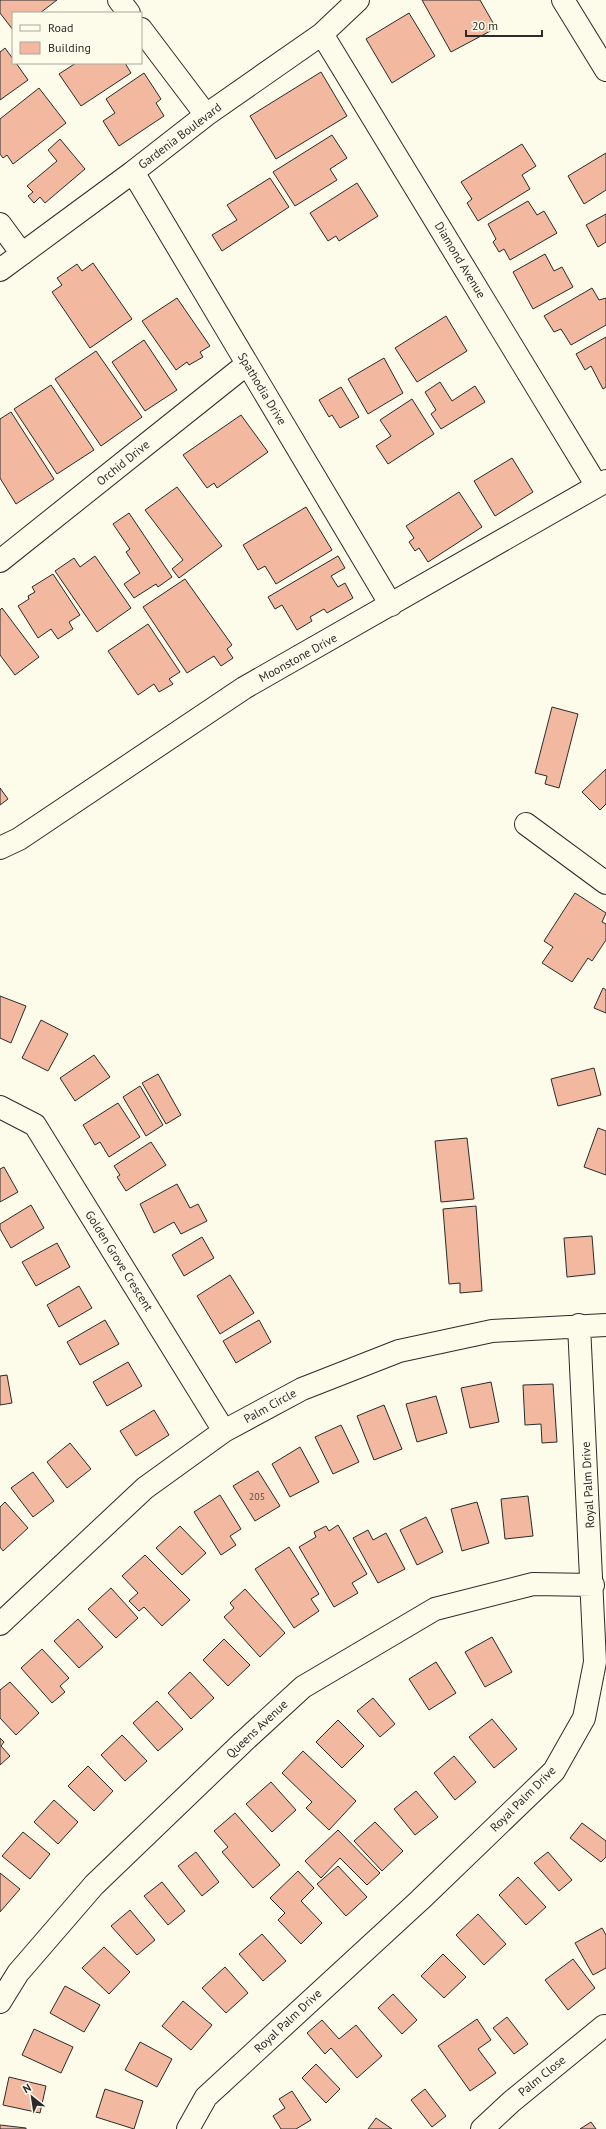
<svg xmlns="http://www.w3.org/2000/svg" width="606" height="2129" font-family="'PT Sans',sans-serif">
  <rect width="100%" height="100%" fill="#fdfbea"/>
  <!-- building -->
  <path fill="#f2b8a0" stroke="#2b2b2b" d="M 0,0 L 57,0 L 40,13 L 13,13 L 13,30 L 0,13 Z
    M 422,0 L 480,0 L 496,28 L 451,52 Z
    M 409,13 L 435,56 L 392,83 L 366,39 Z
    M 5,48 L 13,59 L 13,63 L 16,63 L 28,80 L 0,100 L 0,52 Z
    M 76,63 L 125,63 L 131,73 L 81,106 L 59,74 Z
    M 321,72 L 347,116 L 276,159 L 250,116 Z
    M 144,73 L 161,99 L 156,103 L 164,116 L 119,146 L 103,121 L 115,113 L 106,99 Z
    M 39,88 L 66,123 L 13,164 L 7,155 L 3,158 L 0,154 L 0,119 Z
    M 332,135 L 347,158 L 330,169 L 337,180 L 295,206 L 273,172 Z
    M 60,139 L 85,169 L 45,203 L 40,197 L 34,203 L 28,196 L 33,192 L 27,186 L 57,161 L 48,150 Z
    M 522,144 L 536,166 L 522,175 L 530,189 L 478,221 L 467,203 L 472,199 L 461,182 Z
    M 606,153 L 606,190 L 584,204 L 568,176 Z
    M 270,178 L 289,207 L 222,251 L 212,235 L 237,220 L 227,205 Z
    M 357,183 L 378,216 L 339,241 L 336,236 L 328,241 L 310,213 Z
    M 528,201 L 537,215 L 544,211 L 557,233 L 510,260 L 504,249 L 499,252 L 493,242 L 496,239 L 488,224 Z
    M 606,214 L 606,242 L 598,247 L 586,225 Z
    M 545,254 L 554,271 L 562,267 L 573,287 L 533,309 L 513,272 Z
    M 93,263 L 132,319 L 90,348 L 52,292 L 62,285 L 57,278 L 77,264 L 82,271 Z
    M 592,288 L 599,300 L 606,298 L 606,325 L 571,345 L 561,329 L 554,332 L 544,316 Z
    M 177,298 L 210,346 L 200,352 L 203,357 L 189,365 L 187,362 L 176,370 L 142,321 Z
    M 446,316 L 467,351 L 417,382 L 395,348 Z
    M 606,337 L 606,387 L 603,389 L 591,366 L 585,370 L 576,354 Z
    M 144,340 L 177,390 L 145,411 L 112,362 Z
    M 96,351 L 142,417 L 101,446 L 55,379 Z
    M 384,358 L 403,393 L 368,414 L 348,379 Z
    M 440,382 L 452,401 L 475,386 L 485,402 L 441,429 L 431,414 L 436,410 L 425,392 Z
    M 51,385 L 94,450 L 57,474 L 14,409 Z
    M 341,387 L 359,417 L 340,428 L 332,415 L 329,417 L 319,400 Z
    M 412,399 L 434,434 L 388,464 L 376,446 L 391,436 L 380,420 Z
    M 11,412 L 54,479 L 16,504 L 0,478 L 0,419 Z
    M 241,415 L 268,452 L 217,488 L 214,483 L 207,488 L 183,455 Z
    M 512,458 L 533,492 L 495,516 L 474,481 Z
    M 177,487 L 222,546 L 179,578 L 172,569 L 183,560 L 145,510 Z
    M 459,492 L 482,527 L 428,562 L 419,548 L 415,551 L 409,542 L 414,538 L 406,526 Z
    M 306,507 L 332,550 L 276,584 L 265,566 L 258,570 L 243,545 Z
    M 129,513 L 172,577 L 158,587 L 156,584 L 134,598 L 124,584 L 140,573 L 126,552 L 130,549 L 113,524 Z
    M 95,556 L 131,608 L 97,632 L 55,571 L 74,558 L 80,567 Z
    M 338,556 L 345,568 L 331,576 L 338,587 L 345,583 L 353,598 L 327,613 L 324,609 L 310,617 L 312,621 L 297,630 L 282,605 L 275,609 L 268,597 Z
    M 53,574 L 80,615 L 69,622 L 73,629 L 58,639 L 51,629 L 38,638 L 18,606 L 29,599 L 28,596 L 35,592 L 32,587 Z
    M 185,579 L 232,645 L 227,649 L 233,658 L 221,666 L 214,656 L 187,673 L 143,607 Z
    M 2,608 L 39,657 L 15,675 L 0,655 L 0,610 Z
    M 148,624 L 180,672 L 169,679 L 173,684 L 159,692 L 154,684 L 138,695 L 108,651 Z
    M 552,707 L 578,714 L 559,788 L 545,784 L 547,776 L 535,773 Z
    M 606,769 L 606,804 L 600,810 L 582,792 Z
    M 0,788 L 8,799 L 0,805 Z
    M 575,893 L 606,913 L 602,922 L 606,924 L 606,940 L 592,961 L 588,958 L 572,982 L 542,963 L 553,947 L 544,941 Z
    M 603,988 L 606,990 L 606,1013 L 594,1008 Z
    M 0,996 L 26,1006 L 11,1043 L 0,1038 Z
    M 41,1020 L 68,1034 L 48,1071 L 22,1058 Z
    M 94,1055 L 110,1077 L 75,1101 L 60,1078 Z
    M 594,1068 L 601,1095 L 558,1106 L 551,1079 Z
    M 158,1074 L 181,1115 L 166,1124 L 142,1083 Z
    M 140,1086 L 163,1125 L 146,1136 L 123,1097 Z
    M 118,1103 L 140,1137 L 109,1157 L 100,1142 L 95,1145 L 83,1125 Z
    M 598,1128 L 606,1131 L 606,1175 L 584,1167 Z
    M 467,1138 L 474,1199 L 441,1202 L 435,1141 Z
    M 151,1142 L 166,1165 L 126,1191 L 117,1177 L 120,1175 L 114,1166 Z
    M 4,1167 L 18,1192 L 0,1202 L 0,1169 Z
    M 177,1184 L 190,1208 L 198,1204 L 207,1221 L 181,1234 L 174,1222 L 154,1233 L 140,1204 Z
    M 31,1205 L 44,1228 L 11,1248 L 0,1229 L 0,1224 Z
    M 476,1206 L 482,1291 L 460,1293 L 460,1283 L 449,1284 L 443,1209 Z
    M 592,1236 L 595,1274 L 567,1277 L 564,1238 Z
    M 202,1237 L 214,1258 L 184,1276 L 172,1255 Z
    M 57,1243 L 70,1267 L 36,1286 L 22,1262 Z
    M 230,1275 L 254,1313 L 220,1334 L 197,1296 Z
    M 79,1286 L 92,1308 L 59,1327 L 47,1305 Z
    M 105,1320 L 119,1344 L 80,1365 L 67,1342 Z
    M 259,1320 L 271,1342 L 236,1363 L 223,1341 Z
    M 128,1362 L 142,1386 L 107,1406 L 93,1382 Z
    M 7,1375 L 12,1403 L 0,1405 L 0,1376 Z
    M 491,1382 L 499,1422 L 470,1428 L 461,1388 Z
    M 553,1384 L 557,1442 L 542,1443 L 541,1424 L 525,1425 L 523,1385 Z
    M 436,1396 L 447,1433 L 417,1442 L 406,1404 Z
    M 384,1405 L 402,1449 L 374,1460 L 357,1416 Z
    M 154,1410 L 169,1435 L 136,1456 L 120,1431 Z
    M 341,1425 L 359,1462 L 333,1474 L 315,1437 Z
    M 70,1443 L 91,1469 L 67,1488 L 47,1462 Z
    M 300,1447 L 319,1482 L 290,1497 L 272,1464 Z
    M 258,1471 L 280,1506 L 255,1521 L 233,1486 Z
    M 33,1472 L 54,1501 L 33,1517 L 11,1488 Z
    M 220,1495 L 241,1529 L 230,1536 L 236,1545 L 221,1555 L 194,1512 Z
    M 528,1496 L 533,1536 L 505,1539 L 501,1499 Z
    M 5,1502 L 28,1528 L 3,1551 L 0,1547 L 0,1507 Z
    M 477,1502 L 489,1543 L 462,1551 L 451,1509 Z
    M 426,1517 L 443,1552 L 417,1565 L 400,1530 Z
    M 338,1525 L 367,1574 L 352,1583 L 358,1593 L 334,1607 L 299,1547 L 316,1537 L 314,1532 L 326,1526 L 329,1531 Z
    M 180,1526 L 206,1553 L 182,1575 L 156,1548 Z
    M 368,1530 L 373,1540 L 386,1533 L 405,1569 L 378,1583 L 353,1538 Z
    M 289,1547 L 319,1594 L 311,1599 L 319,1611 L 294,1628 L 255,1569 Z
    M 145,1555 L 190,1600 L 162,1626 L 144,1607 L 139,1611 L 129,1601 L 138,1593 L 122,1576 Z
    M 111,1588 L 138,1618 L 116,1638 L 88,1609 Z
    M 245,1589 L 285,1633 L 260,1657 L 224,1617 L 234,1608 L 230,1603 Z
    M 78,1619 L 103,1647 L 79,1668 L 54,1641 Z
    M 492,1637 L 512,1672 L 485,1687 L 465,1652 Z
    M 224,1639 L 250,1665 L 228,1686 L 203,1660 Z
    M 42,1649 L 69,1678 L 60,1686 L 65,1692 L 52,1703 L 21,1668 Z
    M 436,1662 L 456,1693 L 429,1710 L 409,1679 Z
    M 190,1672 L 214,1698 L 191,1719 L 168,1693 Z
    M 10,1682 L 39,1713 L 16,1735 L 0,1718 L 0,1690 Z
    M 373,1698 L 395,1724 L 380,1737 L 357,1711 Z
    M 157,1701 L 183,1729 L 158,1751 L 133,1723 Z
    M 492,1719 L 517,1749 L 494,1768 L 469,1737 Z
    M 338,1720 L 364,1746 L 342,1768 L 316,1742 Z
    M 122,1735 L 147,1761 L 125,1781 L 101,1755 Z
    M 0,1738 L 4,1742 L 1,1746 L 10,1756 L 0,1765 Z
    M 303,1751 L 356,1801 L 329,1830 L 306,1808 L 312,1802 L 282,1773 Z
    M 454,1756 L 476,1782 L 455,1800 L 434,1773 Z
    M 88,1766 L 113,1791 L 94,1811 L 68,1786 Z
    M 271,1782 L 296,1810 L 272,1832 L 246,1804 Z
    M 416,1791 L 438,1817 L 415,1835 L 394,1809 Z
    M 54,1800 L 78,1822 L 58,1844 L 34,1822 Z
    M 235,1813 L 280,1865 L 253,1888 L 222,1852 L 228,1847 L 214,1831 Z
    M 375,1822 L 403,1851 L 382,1871 L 354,1841 Z
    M 582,1823 L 606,1841 L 606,1857 L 601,1862 L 570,1838 Z
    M 338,1830 L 380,1873 L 367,1885 L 340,1858 L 321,1878 L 305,1861 Z
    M 23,1832 L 50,1854 L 30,1879 L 2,1856 Z
    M 196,1852 L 219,1882 L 202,1896 L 178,1866 Z
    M 548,1852 L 572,1880 L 559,1891 L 534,1863 Z
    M 338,1866 L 367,1897 L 346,1916 L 317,1884 Z
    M 298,1871 L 314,1888 L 301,1901 L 322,1923 L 301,1944 L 278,1920 L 285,1913 L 270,1898 Z
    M 0,1873 L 20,1889 L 0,1912 Z
    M 518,1877 L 546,1907 L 526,1925 L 499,1895 Z
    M 162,1882 L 185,1911 L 168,1925 L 144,1896 Z
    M 130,1910 L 155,1940 L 137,1955 L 111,1926 Z
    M 478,1914 L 506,1944 L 484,1965 L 456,1935 Z
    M 602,1928 L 606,1935 L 606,1968 L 593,1975 L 575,1943 Z
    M 262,1934 L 286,1961 L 263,1981 L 239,1954 Z
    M 104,1947 L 130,1972 L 109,1994 L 82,1968 Z
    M 443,1954 L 466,1977 L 444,1998 L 421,1976 Z
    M 573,1959 L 595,1988 L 568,2010 L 545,1980 Z
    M 225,1967 L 248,1993 L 226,2013 L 202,1988 Z
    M 65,1986 L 100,2005 L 84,2032 L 50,2013 Z
    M 393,1994 L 417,2020 L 402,2034 L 378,2008 Z
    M 183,2001 L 212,2025 L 191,2050 L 162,2026 Z
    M 507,2017 L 528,2044 L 514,2054 L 493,2028 Z
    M 477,2019 L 491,2040 L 478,2049 L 496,2073 L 470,2091 L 438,2046 Z
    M 322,2020 L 339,2039 L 356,2025 L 382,2056 L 357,2078 L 331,2048 L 325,2054 L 307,2033 Z
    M 34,2029 L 73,2047 L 61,2073 L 22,2055 Z
    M 140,2042 L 172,2059 L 157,2087 L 125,2070 Z
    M 316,2064 L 340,2089 L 326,2103 L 302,2078 Z
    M 9,2077 L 46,2086 L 40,2113 L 3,2105 Z
    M 105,2089 L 143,2101 L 134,2129 L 96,2117 Z
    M 425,2089 L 446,2116 L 432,2127 L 411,2100 Z
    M 292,2091 L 311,2120 L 296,2129 L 281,2129 L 273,2116 L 285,2108 L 279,2099 Z
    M 376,2118 L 392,2129 L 368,2129 Z
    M 591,2122 L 596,2129 L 580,2129 Z
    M 0,2125 L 26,2128 L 26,2129 L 0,2129 Z"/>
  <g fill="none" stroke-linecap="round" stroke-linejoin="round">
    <!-- minor casing -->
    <g stroke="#2b2b2b" stroke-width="24">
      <path id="minor" d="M 119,0 L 129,13
        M 563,0 L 606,70
        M 141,29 L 206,115
        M 322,34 L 597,486
        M 133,172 L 391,605
        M 0,224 L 22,254
        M 0,270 L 133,172 L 206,115 L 322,34 L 358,0
        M 0,561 L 247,364
        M 526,824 L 606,883
        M 0,848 L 19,839 L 244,688 L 606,481
        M 0,1107 L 35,1125 L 224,1431
        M 0,1624 L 145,1488 L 224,1431 L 302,1389 L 399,1351 L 492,1331 L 606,1325
        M 0,2002 L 18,1973 L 94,1885 L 243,1742 L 303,1687 L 435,1609 L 533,1584 L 593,1585
        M 188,2129 L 206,2097 L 420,1900 L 554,1771 L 584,1718 L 595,1662 L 579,1325
        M 482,2129 L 511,2102 L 604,2026"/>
    </g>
    <!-- minor -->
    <use href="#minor" stroke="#fdfbea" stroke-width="22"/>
  </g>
  <g text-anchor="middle" stroke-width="3" stroke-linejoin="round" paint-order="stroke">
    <!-- number labels -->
    <g font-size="10" fill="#5d4e48">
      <text x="257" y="1500">205</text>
    </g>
    <!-- street labels -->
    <g font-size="12" fill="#2b2b2b" stroke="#fdfbea">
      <text transform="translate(180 136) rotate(-37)" y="4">Gardenia Boulevard</text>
      <text transform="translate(460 260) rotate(59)" y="4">Diamond Avenue</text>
      <text transform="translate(262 389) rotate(59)" y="4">Spathodia Drive</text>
      <text transform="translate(123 463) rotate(-39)" y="4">Orchid Drive</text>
      <text transform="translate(298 658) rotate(-29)" y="4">Moonstone Drive</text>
      <text transform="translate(119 1261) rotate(58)" y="4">Golden Grove Crescent</text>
      <text transform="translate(270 1406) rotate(-29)" y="4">Palm Circle</text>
      <text transform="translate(588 1485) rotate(-93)" y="4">Royal Palm Drive</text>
      <text transform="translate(257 1729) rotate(-43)" y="4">Queens Avenue</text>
      <text transform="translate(523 1799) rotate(-45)" y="4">Royal Palm Drive</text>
      <text transform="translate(288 2021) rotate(-43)" y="4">Royal Palm Drive</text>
      <text transform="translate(542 2076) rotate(-39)" y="4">Palm Close</text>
    </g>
  </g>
  <!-- legend -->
  <rect x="12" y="12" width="130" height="52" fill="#fdfbea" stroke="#a9a89e"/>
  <rect x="20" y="25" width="20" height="6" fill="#fdfbea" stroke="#a9a89e"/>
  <text x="48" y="32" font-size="12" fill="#2b2b2b">Road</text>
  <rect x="20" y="42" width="20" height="12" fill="#f2b8a0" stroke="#a9a89e"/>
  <text x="48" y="52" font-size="12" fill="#2b2b2b">Building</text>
  <!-- north arrow -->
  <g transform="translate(32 2097) rotate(330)" stroke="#fdfbea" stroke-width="3" paint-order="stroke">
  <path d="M0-3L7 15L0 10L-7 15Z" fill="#2b2b2b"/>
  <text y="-6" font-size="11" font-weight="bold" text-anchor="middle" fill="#2b2b2b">N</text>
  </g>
  <!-- scale -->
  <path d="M466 30v6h76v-6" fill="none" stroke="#2b2b2b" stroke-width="2"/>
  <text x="472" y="30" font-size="12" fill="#2b2b2b" stroke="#fdfbea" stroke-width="3" paint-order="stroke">20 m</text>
</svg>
